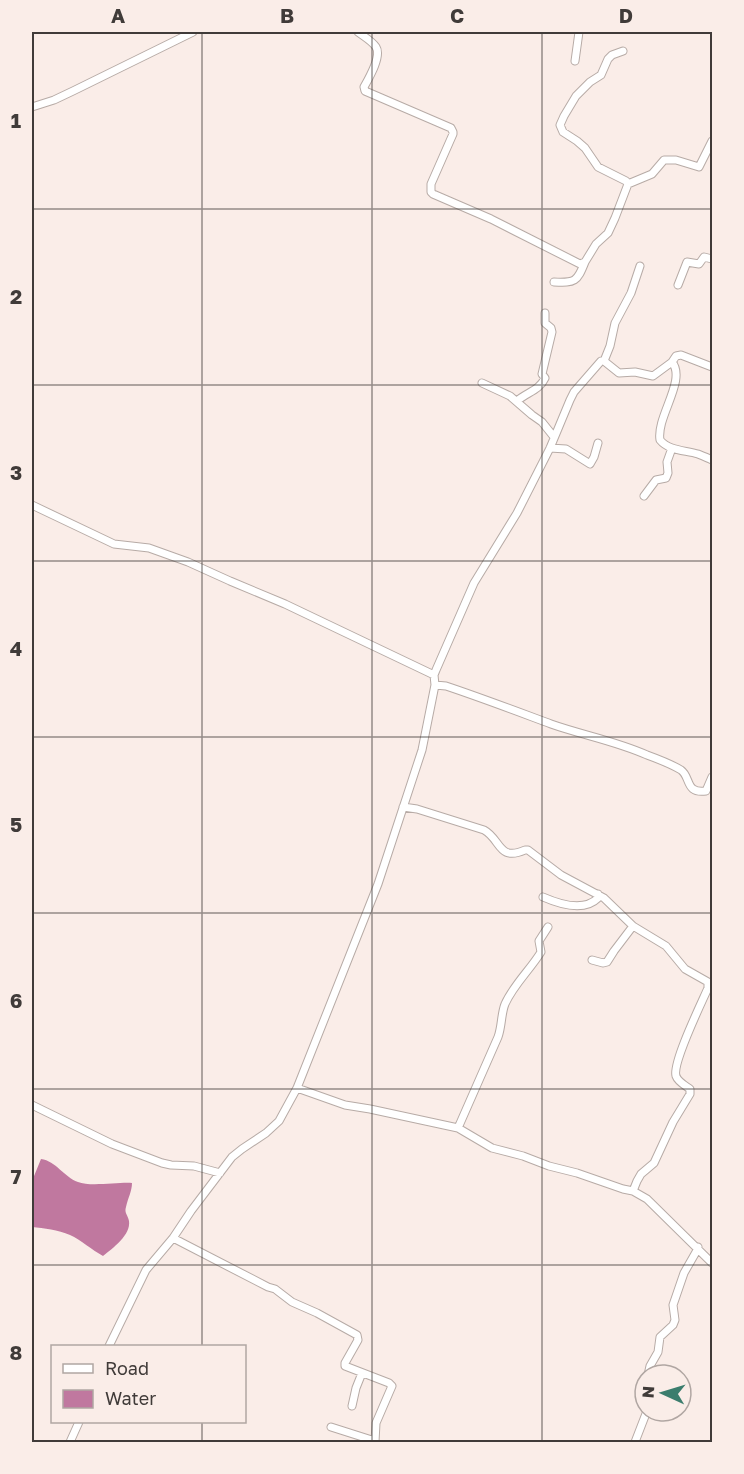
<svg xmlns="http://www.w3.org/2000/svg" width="744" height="1474" font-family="'Golos Text',sans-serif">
  <rect width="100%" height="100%" fill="#faede8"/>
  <!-- water -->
  <path fill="#c0789f" d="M 41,1159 C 56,1161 64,1177 78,1182 C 90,1187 118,1182 132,1183 C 132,1191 128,1198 126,1207 C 124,1213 128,1215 129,1221 C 131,1235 113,1248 103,1256 C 92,1250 81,1240 70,1235 C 58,1230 44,1228 32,1227 L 32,1181 Z"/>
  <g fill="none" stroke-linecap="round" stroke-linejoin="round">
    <!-- minor casing -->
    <g stroke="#b7aba6" stroke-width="9">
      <path id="minor" d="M 358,32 C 363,36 372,41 376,47 C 382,56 369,78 364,87 L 365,91 L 451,128 L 453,132 L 453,134 L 431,184 L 431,192 L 433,194 L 491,219 L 580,264 L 585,262 L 596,244 L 608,233 L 615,218 L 628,184 L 626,181 L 598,167 L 585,148 L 577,141 L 563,132 L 560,125 L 564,116 L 576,96 L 590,82 L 601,75 L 608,59 L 612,55 L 623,51
        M 575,61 L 579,32
        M 32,107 L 54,100 L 73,91 L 193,32
        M 628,184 L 652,174 L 664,160 L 676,160 L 699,167 L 712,141
        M 554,282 C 575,283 577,282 585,262
        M 678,285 L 687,262 L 699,264 L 704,257 L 712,259
        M 604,361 L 610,346 L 615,323 L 631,293 L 640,266
        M 672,362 C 687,380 656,417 660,440 C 669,451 685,450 698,454 C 703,456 708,458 712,460
        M 482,383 L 510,396 L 532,415 L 542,422 L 554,437
        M 517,401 C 527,392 539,391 545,378 L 542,374 L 552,332 L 551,328 L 545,323 L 545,313
        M 550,448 L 566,449 L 590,464 L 594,457 L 598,443
        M 644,496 L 656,480 L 666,478 L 668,473 L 667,462 L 672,448
        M 32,505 L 114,544 L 149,548 L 188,562 L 230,581 L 285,604 L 434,675
        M 435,685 L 446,686 C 482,698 516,711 551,724 C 582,735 616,741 647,755 C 658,759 671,764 681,770 C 691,777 685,794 706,791 L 712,777
        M 403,807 L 417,809 L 484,830 C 501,839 498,862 525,850 L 528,850 L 561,875 L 604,898 L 633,926 L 666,946 L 685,969 L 708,982 L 708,988 C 702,1002 672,1063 676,1076 C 678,1082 686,1086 690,1089 L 690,1094 L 673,1122 L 654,1163 L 641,1174 L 637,1181 L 633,1191
        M 543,897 C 559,904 584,912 598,898 L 598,894
        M 592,960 L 603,963 L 607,962 L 614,951 L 633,926
        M 297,1088 L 345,1105 L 370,1109 L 458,1128 L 492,1148 L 523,1156 L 549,1166 L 577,1173 L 623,1189 L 633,1191 L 647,1199 L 712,1263
        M 32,1105 L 112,1144 L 162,1163 L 171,1165 L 194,1166 L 220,1173
        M 458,1128 L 498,1037 C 502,1026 501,1014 505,1004 C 514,984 530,970 541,952 L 539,941 L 548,927
        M 173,1238 L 268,1287 L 275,1289 L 292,1302 L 317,1313 L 357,1335 L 358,1340 L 345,1363 L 345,1366 L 389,1383 L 392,1386 L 376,1423 L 375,1442
        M 109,1346 L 146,1270 L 173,1238 L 191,1211 L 232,1157 L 242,1149 L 266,1133 L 279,1121 L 297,1088 L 378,884 L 422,750 L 435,685 L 434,675 L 436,670 L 474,583 L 517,513 L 550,448 L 570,400 L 574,392 L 601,361 L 604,361 L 619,373 L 635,372 L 653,376 L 672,362 L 676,356 L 681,355 L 712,367
        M 648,1375 L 650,1366 L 658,1352 L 660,1337 L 673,1325 L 675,1320 L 673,1305 L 684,1273 L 696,1252 L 698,1247
        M 352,1406 L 356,1388 L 362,1373
        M 331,1427 L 375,1441
        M 70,1442 L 79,1422
        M 635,1442 L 647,1411"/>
    </g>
    <!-- minor -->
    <use href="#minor" stroke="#fff" stroke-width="7"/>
  </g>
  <!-- grid -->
  <path fill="none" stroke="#403b39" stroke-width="1.5" stroke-opacity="0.55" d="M 202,32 L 202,1346M 372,32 L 372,1442M 542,32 L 542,1442M 32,209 L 712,209M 32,385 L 712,385M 32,561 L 712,561M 32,737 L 712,737M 32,913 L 712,913M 32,1089 L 712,1089M 32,1265 L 712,1265M 202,1422 L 202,1442"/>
  <!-- border -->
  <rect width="744" height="1474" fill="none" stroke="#faede8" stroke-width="66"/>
  <!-- legend -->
  <rect x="51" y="1345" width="195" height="78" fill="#faede8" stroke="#b0a6a2" stroke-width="1.5"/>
  <rect x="63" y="1364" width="30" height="9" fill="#ffffff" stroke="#b0a6a2" stroke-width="1.5"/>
  <text x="105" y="1375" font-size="18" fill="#403b39">Road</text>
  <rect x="63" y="1390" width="30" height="18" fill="#c0789f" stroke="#b0a6a2" stroke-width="1.5"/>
  <text x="105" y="1405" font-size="18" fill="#403b39">Water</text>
  <!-- north arrow -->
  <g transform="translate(663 1393) rotate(274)"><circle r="28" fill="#faede8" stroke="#b0a6a2" stroke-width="1.5"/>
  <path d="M0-4.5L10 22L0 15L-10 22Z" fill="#3b7d6d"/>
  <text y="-9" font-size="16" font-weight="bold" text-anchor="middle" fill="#403b39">N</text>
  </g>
  <rect x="33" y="33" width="678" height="1408" fill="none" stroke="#403b39" stroke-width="2"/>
  <g font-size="20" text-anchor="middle" font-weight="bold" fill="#403b39">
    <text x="118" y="23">A</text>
    <text x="287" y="23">B</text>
    <text x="457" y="23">C</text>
    <text x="626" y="23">D</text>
    <text x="16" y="128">1</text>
    <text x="16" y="304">2</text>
    <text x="16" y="480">3</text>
    <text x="16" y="656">4</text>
    <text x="16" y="832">5</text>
    <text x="16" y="1008">6</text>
    <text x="16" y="1184">7</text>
    <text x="16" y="1360">8</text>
  </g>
</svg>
